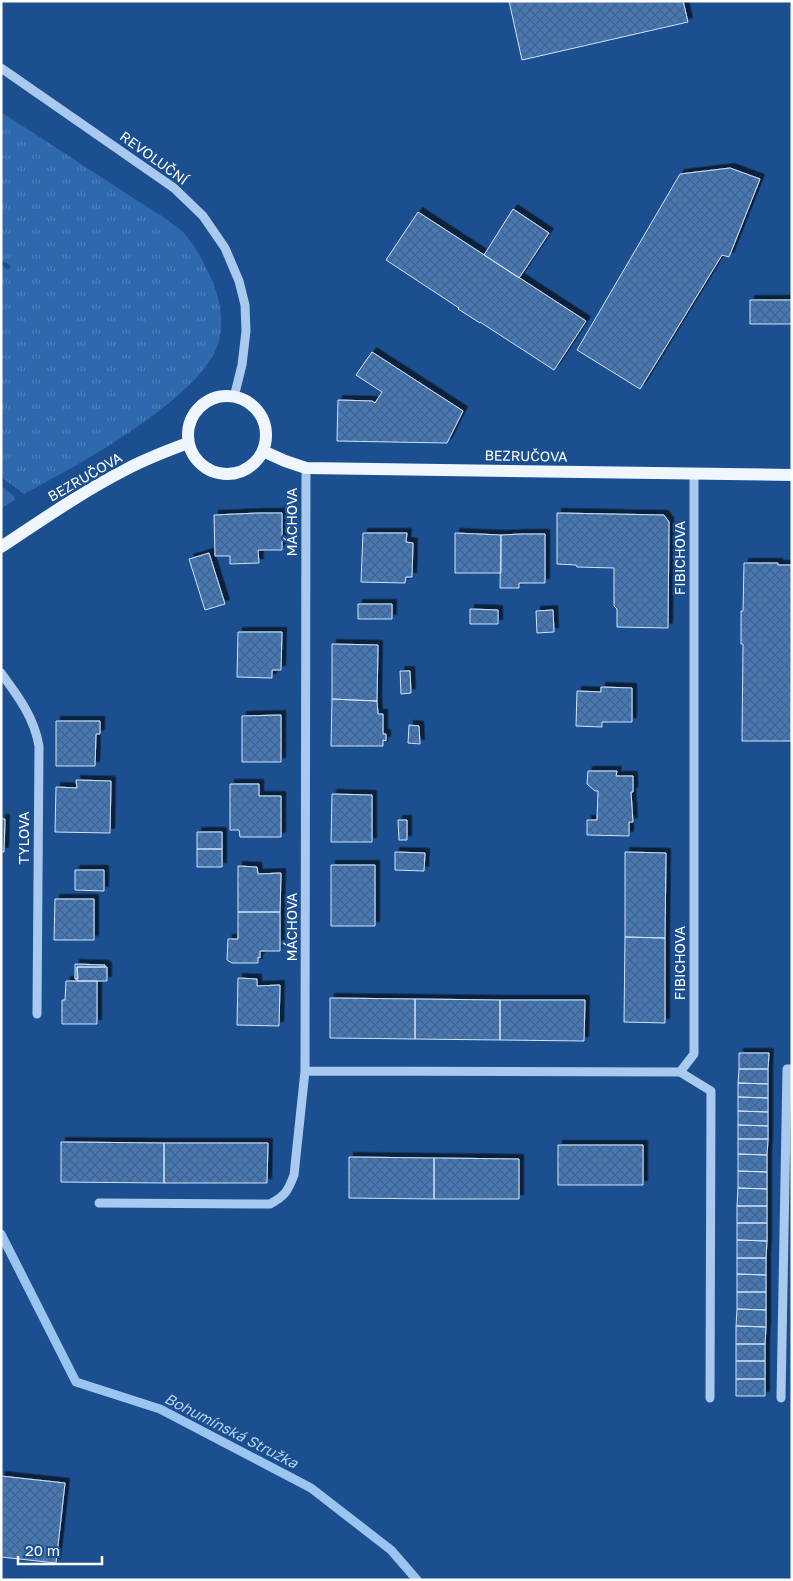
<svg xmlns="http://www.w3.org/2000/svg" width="793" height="1581" font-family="'Golos Text',sans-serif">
  <defs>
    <pattern id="grass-tufts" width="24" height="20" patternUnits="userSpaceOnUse" patternTransform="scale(1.25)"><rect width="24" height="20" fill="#2e69ad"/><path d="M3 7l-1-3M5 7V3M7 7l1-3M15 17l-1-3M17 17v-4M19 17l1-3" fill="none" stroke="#4d80b9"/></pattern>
    <pattern id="building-cross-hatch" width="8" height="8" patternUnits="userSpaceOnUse" patternTransform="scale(1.25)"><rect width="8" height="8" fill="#4478b7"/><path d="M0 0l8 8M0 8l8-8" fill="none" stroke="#486282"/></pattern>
    <filter id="shadow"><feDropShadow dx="4.5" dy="-4.5" stdDeviation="0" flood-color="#0009"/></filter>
  </defs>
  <rect width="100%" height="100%" fill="#1b4f8f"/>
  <!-- grass -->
  <path fill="url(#grass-tufts)" d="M 1,112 C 41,138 81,164 121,190 C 140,203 161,214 178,228 C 193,240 203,261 211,278 C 220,298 225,322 218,344 C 200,399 75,467 24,494 L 1,477 L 1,265 L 8,270 L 11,266 L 1,260 Z
    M 1,486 L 14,496 L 15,500 L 1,508 Z"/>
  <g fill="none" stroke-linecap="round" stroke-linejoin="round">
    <!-- stream -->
    <path stroke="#9cc4f0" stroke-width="9" d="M 1,1234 L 76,1382 L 160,1409 L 311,1488 L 391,1550 L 417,1580"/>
  </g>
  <!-- building -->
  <path fill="url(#building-cross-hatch)" stroke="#cfe3fa" filter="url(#shadow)" d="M 509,1 L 683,1 L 688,22 L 522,60 Z
    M 730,168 L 760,179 L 729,257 L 722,255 L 640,389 L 577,350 L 680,174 Z
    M 513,209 L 549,233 L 519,278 L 484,255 Z
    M 418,212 L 586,321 L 554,370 L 480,322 L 480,323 L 458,309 L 459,308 L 386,260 Z
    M 750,300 L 792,300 L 792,324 L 750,324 Z
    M 372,352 L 463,411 L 447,443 L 337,441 L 338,400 L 372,401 L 375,403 L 382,392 L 356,375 Z
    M 259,513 L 282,513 L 282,550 L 258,550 L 259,563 L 230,564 L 230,556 L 215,556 L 214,515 Z
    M 557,513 L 664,515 L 669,522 L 668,628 L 617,627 L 617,609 L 614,606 L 614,568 L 577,567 L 576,565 L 557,564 Z
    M 363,533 L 407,533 L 406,542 L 413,543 L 412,577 L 406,577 L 405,583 L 361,582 Z
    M 455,533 L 501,535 L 501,573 L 455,573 Z
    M 522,534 L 545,534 L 545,583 L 519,583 L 519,588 L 500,588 L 501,535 Z
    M 209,553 L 225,604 L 205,610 L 189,559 Z
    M 744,563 L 778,563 L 778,565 L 792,565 L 791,741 L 742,741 L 743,644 L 741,644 L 741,611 L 743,611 Z
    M 358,604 L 392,604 L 392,619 L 358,619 Z
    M 470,609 L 498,610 L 498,624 L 470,624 Z
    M 553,610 L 554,632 L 537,633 L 536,611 Z
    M 238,632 L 282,632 L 281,670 L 272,670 L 272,678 L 237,677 Z
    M 332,644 L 378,645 L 377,701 L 332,699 Z
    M 400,671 L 410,671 L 411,693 L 401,694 Z
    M 601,687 L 632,688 L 632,722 L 602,722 L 602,727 L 576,726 L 577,691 L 601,692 Z
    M 332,699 L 377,701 L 378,714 L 383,714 L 383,734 L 386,734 L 386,741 L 383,740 L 383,746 L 331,746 Z
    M 281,715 L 281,762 L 242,762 L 242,716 Z
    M 56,721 L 100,721 L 100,734 L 96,734 L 95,766 L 56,766 Z
    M 409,725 L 419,726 L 420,744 L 408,743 Z
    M 588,771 L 617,771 L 616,776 L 633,776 L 633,792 L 631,792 L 633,822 L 629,822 L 629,836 L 587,835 L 587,820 L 597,820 L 598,791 L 595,791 L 587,784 Z
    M 76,780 L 111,781 L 110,833 L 55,832 L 56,787 L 77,788 Z
    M 230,784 L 259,784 L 259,796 L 281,796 L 281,837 L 240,837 L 239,830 L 230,830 Z
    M 332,794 L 372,795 L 372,842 L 331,842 Z
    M 1,819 L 5,819 L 4,852 L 1,852 Z
    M 398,820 L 407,820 L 407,840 L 399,840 Z
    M 197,832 L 222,832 L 222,849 L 197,849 Z
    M 197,849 L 222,849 L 222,867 L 197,867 Z
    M 395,852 L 425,853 L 424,871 L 395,870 Z
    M 625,852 L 666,853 L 665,938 L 625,937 Z
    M 331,865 L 375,865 L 375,926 L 331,926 Z
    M 238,866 L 257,867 L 258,874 L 281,873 L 280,912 L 238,912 Z
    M 75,870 L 104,870 L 104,891 L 75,890 Z
    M 55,899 L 94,899 L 94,940 L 54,940 Z
    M 238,912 L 280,912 L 280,951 L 260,951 L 260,958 L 258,957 L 258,963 L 232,963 L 227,960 L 228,939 L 238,939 Z
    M 625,937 L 665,938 L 665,1023 L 624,1022 Z
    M 75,964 L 105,965 L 105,967 L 77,967 L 78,979 L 75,979 Z
    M 77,967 L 107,967 L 107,981 L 77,981 Z
    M 238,978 L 257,979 L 257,986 L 280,985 L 279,1026 L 237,1025 Z
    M 66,981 L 97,981 L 97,1024 L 62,1024 L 62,1000 L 65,1000 Z
    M 330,998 L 415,999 L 415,1039 L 330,1038 Z
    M 415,999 L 500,1000 L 500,1040 L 415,1039 Z
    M 500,1000 L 585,1000 L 584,1041 L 500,1040 Z
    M 739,1053 L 769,1053 L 768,1069 L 739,1069 Z
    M 739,1069 L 768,1069 L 768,1084 L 738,1083 Z
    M 738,1083 L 768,1084 L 768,1098 L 738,1097 Z
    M 738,1097 L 768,1098 L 768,1112 L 738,1111 Z
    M 738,1111 L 768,1112 L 768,1126 L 738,1125 Z
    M 738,1125 L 768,1126 L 768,1139 L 738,1139 Z
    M 738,1139 L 768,1139 L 767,1155 L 738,1154 Z
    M 61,1142 L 164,1143 L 164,1183 L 61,1182 Z
    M 164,1143 L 268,1143 L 267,1183 L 164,1183 Z
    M 558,1145 L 643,1145 L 643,1185 L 558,1185 Z
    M 738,1154 L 767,1155 L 767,1172 L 738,1171 Z
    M 349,1157 L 434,1158 L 434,1199 L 349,1198 Z
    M 434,1158 L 519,1159 L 519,1199 L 434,1199 Z
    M 738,1171 L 767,1172 L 767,1189 L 738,1188 Z
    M 738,1188 L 767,1189 L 767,1206 L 737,1206 Z
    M 737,1206 L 767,1206 L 767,1223 L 737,1223 Z
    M 737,1223 L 767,1223 L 767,1241 L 737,1240 Z
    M 737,1240 L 767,1241 L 766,1258 L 737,1258 Z
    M 737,1258 L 766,1258 L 766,1275 L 737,1274 Z
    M 737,1274 L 766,1275 L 766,1292 L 737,1292 Z
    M 737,1292 L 766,1292 L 766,1310 L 737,1309 Z
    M 737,1309 L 766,1310 L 766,1327 L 736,1326 Z
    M 736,1326 L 766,1327 L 765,1344 L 736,1344 Z
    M 736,1344 L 765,1344 L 765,1361 L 736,1361 Z
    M 736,1361 L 765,1361 L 765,1379 L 736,1379 Z
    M 736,1379 L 765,1379 L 765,1396 L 736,1396 Z
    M 1,1476 L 65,1483 L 56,1563 L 1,1557 Z"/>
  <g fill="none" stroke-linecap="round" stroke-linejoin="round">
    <!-- minor -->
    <path stroke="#a9c9ee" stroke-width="9" d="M 1,68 L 174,188 L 203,216 L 225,248 L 239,281 L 245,305 L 246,331 L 242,365 L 234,397
      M 1,673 C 18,696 34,717 39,746 L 37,1014
      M 305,1071 L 680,1072 L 694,1054 L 694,474
      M 680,1072 L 711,1091 L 710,1398
      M 99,1203 L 270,1204 C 285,1196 288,1191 294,1175 L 305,1071 L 306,468
      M 781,1398 L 787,1069 L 792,1069"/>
    <!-- major -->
    <path stroke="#f0f6ff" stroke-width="12" d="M188 435a39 39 0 1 1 78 0a39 39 0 1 1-78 0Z
      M 263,451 L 285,461 L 306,468 L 792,475
      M 1,547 C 42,520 82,492 125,470 C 145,459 167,451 188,443"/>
  </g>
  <g text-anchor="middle" stroke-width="5" stroke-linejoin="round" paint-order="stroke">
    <!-- street labels -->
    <g font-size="14" fill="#fff" stroke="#1b4f8f">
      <text transform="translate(154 158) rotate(36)" y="5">REVOLUČNÍ</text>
      <text transform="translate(526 456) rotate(1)" y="5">BEZRUČOVA</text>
      <text transform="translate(85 477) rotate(-30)" y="5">BEZRUČOVA</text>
      <text transform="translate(292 522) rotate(-90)" y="5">MÁCHOVA</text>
      <text transform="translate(680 558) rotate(-90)" y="5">FIBICHOVA</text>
      <text transform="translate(24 838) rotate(-90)" y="5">TYLOVA</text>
      <text transform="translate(292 927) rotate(-90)" y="5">MÁCHOVA</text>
      <text transform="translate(680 963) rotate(-90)" y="5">FIBICHOVA</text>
    </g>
    <!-- water labels -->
    <g font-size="15" font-style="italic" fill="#b5d3f5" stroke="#1b4f8f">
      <text transform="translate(231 1431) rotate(27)" y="5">Bohumínská Stružka</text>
    </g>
  </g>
  <!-- border -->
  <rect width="793" height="1581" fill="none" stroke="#ffffff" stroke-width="5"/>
  <!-- scale -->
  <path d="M18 1556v8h84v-8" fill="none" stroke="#ffffff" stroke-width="2.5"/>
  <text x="25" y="1556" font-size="15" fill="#ffffff" stroke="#1b4f8f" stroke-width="4" paint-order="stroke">20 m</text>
</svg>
